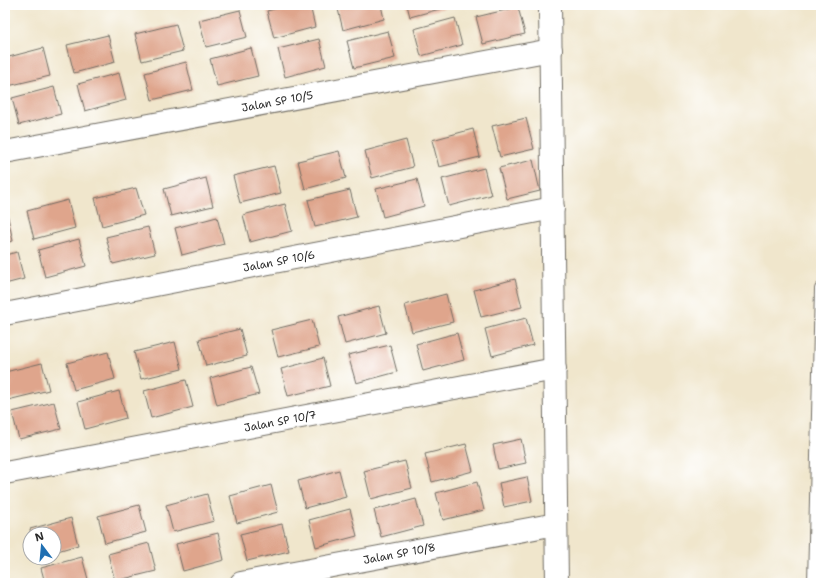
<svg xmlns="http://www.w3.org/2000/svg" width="826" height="588" font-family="'Shantell Sans',sans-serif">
  <rect width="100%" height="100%" fill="#fff"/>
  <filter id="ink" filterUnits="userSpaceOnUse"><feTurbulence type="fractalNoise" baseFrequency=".025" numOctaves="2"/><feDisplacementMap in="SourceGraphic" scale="8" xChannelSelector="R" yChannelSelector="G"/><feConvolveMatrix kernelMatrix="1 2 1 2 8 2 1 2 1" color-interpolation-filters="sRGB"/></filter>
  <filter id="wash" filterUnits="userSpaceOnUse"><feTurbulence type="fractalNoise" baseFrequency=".012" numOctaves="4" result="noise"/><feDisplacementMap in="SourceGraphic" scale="16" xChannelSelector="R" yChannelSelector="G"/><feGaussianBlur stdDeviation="0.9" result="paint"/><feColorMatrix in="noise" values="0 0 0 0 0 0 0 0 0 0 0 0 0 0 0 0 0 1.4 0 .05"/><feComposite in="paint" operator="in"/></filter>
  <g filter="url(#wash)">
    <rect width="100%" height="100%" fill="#f0e6cc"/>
    <g id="blocks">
      <!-- building -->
      <path fill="#dfa58c" d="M 289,5 L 310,5 L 315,27 L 274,38 L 267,11 Z
        M 337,5 L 381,5 L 384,19 L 343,30 Z
        M 407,5 L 451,5 L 451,6 L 410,17 Z
        M 518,7 L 525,34 L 483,44 L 476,17 Z
        M 240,10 L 247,37 L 206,47 L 199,20 Z
        M 455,18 L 462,45 L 421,56 L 414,29 Z
        M 176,24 L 183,51 L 142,61 L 135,34 Z
        M 388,31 L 395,58 L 354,68 L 347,41 Z
        M 108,35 L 115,62 L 74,73 L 67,45 Z
        M 319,39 L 326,66 L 285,77 L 278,49 Z
        M 43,48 L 50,76 L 8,86 L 5,73 L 5,58 Z
        M 251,48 L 258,76 L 217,86 L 210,59 Z
        M 186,62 L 193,90 L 152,100 L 145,73 Z
        M 119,73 L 126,100 L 85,111 L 78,84 Z
        M 54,87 L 61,114 L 19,125 L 12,98 Z
        M 526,118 L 534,149 L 500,157 L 492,126 Z
        M 473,129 L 480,157 L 439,167 L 432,140 Z
        M 406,140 L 413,167 L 372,178 L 365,151 Z
        M 339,151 L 346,178 L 305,189 L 298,161 Z
        M 533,160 L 540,191 L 507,199 L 499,168 Z
        M 274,166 L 281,193 L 240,203 L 233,176 Z
        M 484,168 L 491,195 L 449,206 L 442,179 Z
        M 206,178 L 213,206 L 171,216 L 164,189 Z
        M 417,179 L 424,206 L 383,217 L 376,189 Z
        M 136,188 L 144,215 L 102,226 L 95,198 Z
        M 350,190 L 357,217 L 315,227 L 308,200 Z
        M 68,200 L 75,228 L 34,239 L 27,211 Z
        M 285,204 L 292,231 L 250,242 L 243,215 Z
        M 7,213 L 13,241 L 5,243 L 5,214 Z
        M 217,217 L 224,244 L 182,255 L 175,228 Z
        M 148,227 L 155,254 L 113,264 L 106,237 Z
        M 79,239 L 86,266 L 45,277 L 38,250 Z
        M 17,252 L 24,279 L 5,284 L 5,255 Z
        M 515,279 L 522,307 L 481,317 L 474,290 Z
        M 446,294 L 453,322 L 412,332 L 405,305 Z
        M 379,306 L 386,333 L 345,344 L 338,317 Z
        M 526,318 L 533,345 L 492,356 L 485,329 Z
        M 312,320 L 319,347 L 278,357 L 271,330 Z
        M 240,329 L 247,356 L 206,366 L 199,339 Z
        M 457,333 L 464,360 L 423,371 L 416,344 Z
        M 175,342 L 182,369 L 141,379 L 134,352 Z
        M 390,345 L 397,372 L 356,383 L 348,355 Z
        M 108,352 L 115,379 L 74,390 L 67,363 Z
        M 323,358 L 330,386 L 288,396 L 281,369 Z
        M 42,363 L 49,390 L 8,400 L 5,387 L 5,372 Z
        M 251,367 L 259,394 L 217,405 L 210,378 Z
        M 186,380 L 193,407 L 151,418 L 144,391 Z
        M 119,391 L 126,418 L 85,429 L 78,402 Z
        M 54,402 L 61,429 L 19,439 L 12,412 Z
        M 521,439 L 526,463 L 498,469 L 493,445 Z
        M 466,444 L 473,471 L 432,482 L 425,454 Z
        M 405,461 L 412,488 L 371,499 L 364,471 Z
        M 339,470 L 346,497 L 305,508 L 298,481 Z
        M 527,477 L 532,501 L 504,507 L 499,483 Z
        M 477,482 L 484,510 L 443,520 L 436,493 Z
        M 271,485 L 278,512 L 237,523 L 230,496 Z
        M 207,494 L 214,521 L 173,532 L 166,505 Z
        M 416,499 L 423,526 L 381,537 L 374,510 Z
        M 139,505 L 146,532 L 105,543 L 98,516 Z
        M 350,509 L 357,536 L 316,547 L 309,520 Z
        M 71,518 L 78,545 L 54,552 L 54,534 L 31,534 L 30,529 Z
        M 282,524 L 289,551 L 247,561 L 240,534 Z
        M 218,533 L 224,560 L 183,571 L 176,544 Z
        M 149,543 L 156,571 L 115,581 L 108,554 Z
        M 82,557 L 89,583 L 45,583 L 41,568 Z"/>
    </g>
  </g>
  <g filter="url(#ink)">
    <use href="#blocks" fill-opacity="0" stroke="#706c63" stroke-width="1"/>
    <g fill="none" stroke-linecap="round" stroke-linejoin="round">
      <!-- lane casing -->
      <g stroke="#706c63" stroke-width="14">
        <path id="lane" d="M 814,583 L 821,289"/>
      </g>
      <!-- street casing -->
      <g stroke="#706c63" stroke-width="24">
        <g id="street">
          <path d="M 550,5 L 557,583"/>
          <path id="s1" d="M 5,152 L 551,50"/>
          <path id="s2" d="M 5,314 L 553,208"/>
          <path id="s3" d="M 5,473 L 555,369"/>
          <path id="s4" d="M 241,583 L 556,524"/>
        </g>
      </g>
      <!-- lane -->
      <use href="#lane" stroke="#fff" stroke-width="12"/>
      <!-- street -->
      <use href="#street" stroke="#fff" stroke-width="22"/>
    </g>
  </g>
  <g text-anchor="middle" stroke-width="4" stroke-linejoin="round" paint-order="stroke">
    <!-- street labels -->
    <g font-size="11" fill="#2b2b2b" stroke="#fff">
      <text dy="4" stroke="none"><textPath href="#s1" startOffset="277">Jalan SP 10/5</textPath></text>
      <text dy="4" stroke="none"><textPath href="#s2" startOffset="279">Jalan SP 10/6</textPath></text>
      <text dy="4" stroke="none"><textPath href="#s3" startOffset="280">Jalan SP 10/7</textPath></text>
      <text dy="4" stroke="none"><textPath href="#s4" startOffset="161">Jalan SP 10/8</textPath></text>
    </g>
  </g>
  <!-- margin -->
  <rect width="826" height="588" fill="none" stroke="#fff" stroke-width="20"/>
  <!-- north arrow -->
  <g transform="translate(42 546) rotate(344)"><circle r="19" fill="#ffffff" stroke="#aaaaaa"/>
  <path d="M0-3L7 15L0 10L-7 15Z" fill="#1f6fb2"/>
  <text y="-6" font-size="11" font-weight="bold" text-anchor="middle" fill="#2b2b2b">N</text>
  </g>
</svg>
